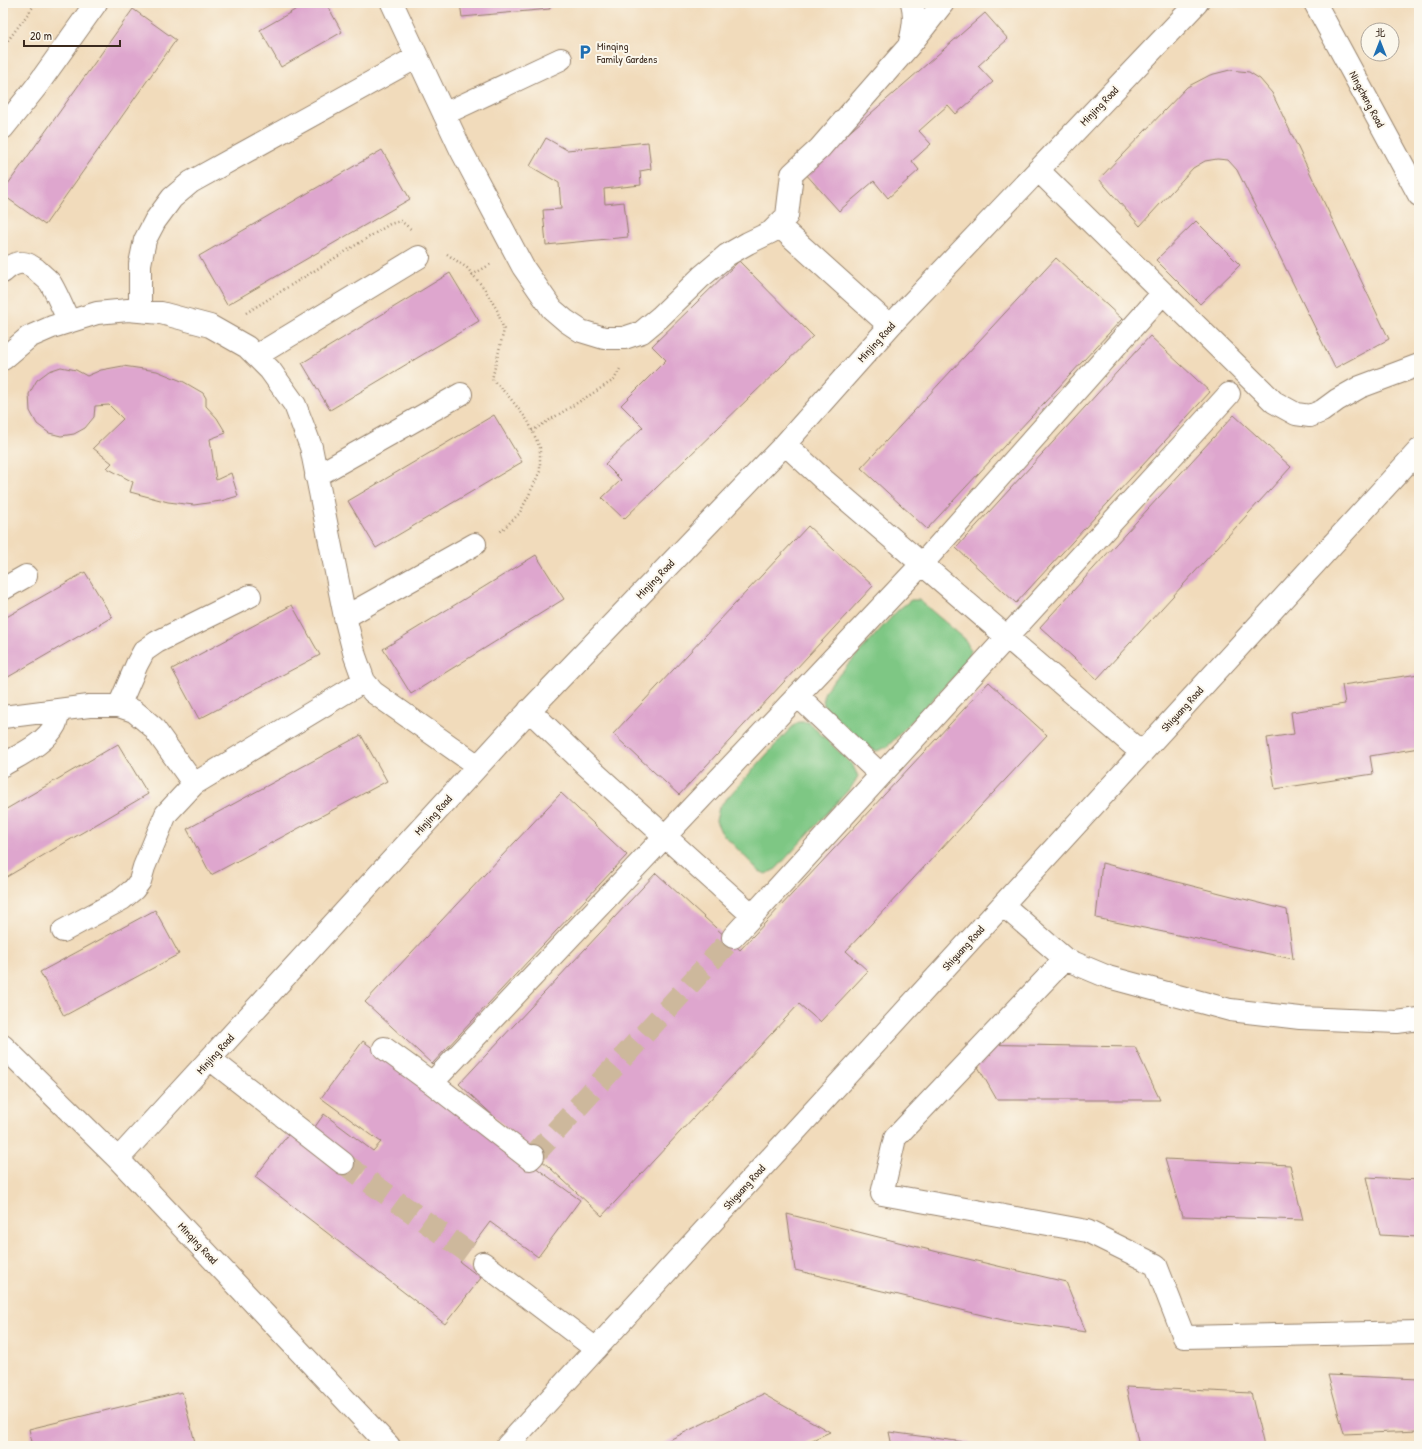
<svg xmlns="http://www.w3.org/2000/svg" width="1422" height="1449" font-family="'Patrick Hand','LXGW WenKai TC',sans-serif">
  <rect width="100%" height="100%" fill="#fbf7ec"/>
  <filter id="ink" filterUnits="userSpaceOnUse"><feTurbulence type="fractalNoise" baseFrequency=".025" numOctaves="2"/><feDisplacementMap in="SourceGraphic" scale="8" xChannelSelector="R" yChannelSelector="G"/><feConvolveMatrix kernelMatrix="1 2 1 2 8 2 1 2 1" color-interpolation-filters="sRGB"/></filter>
  <filter id="wash" filterUnits="userSpaceOnUse"><feTurbulence type="fractalNoise" baseFrequency=".012" numOctaves="4" result="noise"/><feDisplacementMap in="SourceGraphic" scale="16" xChannelSelector="R" yChannelSelector="G"/><feGaussianBlur stdDeviation="0.9" result="paint"/><feColorMatrix in="noise" values="0 0 0 0 0 0 0 0 0 0 0 0 0 0 0 0 0 1.4 0 .05"/><feComposite in="paint" operator="in"/></filter>
  <g filter="url(#wash)">
    <rect width="100%" height="100%" fill="#f1dbbb"/>
    <!-- green -->
    <path fill="#7ec784" stroke="#5c7851" d="M 911,600 L 919,600 L 965,639 L 971,651 L 966,664 L 887,747 L 877,751 L 868,747 L 824,707 L 823,697 L 826,689 L 898,610 Z
      M 798,722 L 808,722 L 852,764 L 858,776 L 853,785 L 776,869 L 766,874 L 759,871 L 721,832 L 716,821 L 719,807 L 789,730 Z"/>
    <g id="blocks">
      <!-- building -->
      <path fill="#dea6ce" d="M 307,3 L 326,3 L 342,32 L 281,67 L 260,30 Z
        M 460,3 L 549,3 L 550,9 L 462,17 Z
        M 133,9 L 176,40 L 45,225 L 3,195 L 3,191 Z
        M 985,13 L 1008,39 L 978,66 L 993,82 L 956,114 L 948,105 L 919,131 L 931,144 L 912,161 L 919,170 L 888,198 L 874,181 L 839,211 L 804,172 Z
        M 1230,70 L 1249,72 L 1260,79 L 1272,93 L 1389,339 L 1335,368 L 1237,170 L 1228,160 L 1217,159 L 1205,161 L 1193,168 L 1140,226 L 1099,179 L 1187,87 L 1210,75 Z
        M 546,138 L 567,150 L 648,142 L 651,169 L 640,171 L 641,185 L 604,189 L 605,204 L 624,202 L 628,237 L 546,245 L 543,210 L 561,209 L 559,183 L 530,166 Z
        M 382,150 L 410,199 L 227,305 L 199,256 Z
        M 1196,221 L 1240,265 L 1200,304 L 1156,260 Z
        M 1056,258 L 1122,319 L 927,529 L 861,468 Z
        M 739,261 L 813,336 L 624,519 L 602,498 L 621,480 L 605,464 L 643,427 L 621,405 L 666,360 L 652,346 Z
        M 450,273 L 479,321 L 330,410 L 302,363 Z
        M 1150,336 L 1210,392 L 1016,603 L 956,548 Z
        M 123,366 L 157,371 L 184,382 L 203,393 L 206,398 L 206,406 L 217,418 L 226,433 L 210,439 L 216,480 L 231,473 L 238,496 L 221,501 L 194,505 L 168,502 L 130,492 L 133,482 L 107,468 L 112,463 L 93,448 L 123,419 L 109,405 L 95,406 L 94,417 L 85,428 L 74,434 L 61,436 L 49,433 L 37,424 L 30,411 L 29,394 L 37,380 L 49,371 L 61,367 L 76,370 L 87,376 L 101,370 Z
        M 494,415 L 522,462 L 376,548 L 348,501 Z
        M 1234,415 L 1291,467 L 1097,679 L 1040,627 Z
        M 808,526 L 873,586 L 679,795 L 613,734 Z
        M 536,555 L 564,599 L 411,694 L 383,649 Z
        M 85,572 L 112,617 L 3,680 L 3,619 Z
        M 292,605 L 320,655 L 199,719 L 172,669 Z
        M 1419,674 L 1419,748 L 1370,756 L 1373,774 L 1275,789 L 1267,738 L 1294,734 L 1291,712 L 1345,704 L 1342,685 Z
        M 989,682 L 1047,735 L 846,951 L 868,971 L 820,1022 L 799,1004 L 602,1216 L 459,1084 L 656,873 L 740,950 Z
        M 361,735 L 387,781 L 211,875 L 187,829 Z
        M 118,744 L 148,794 L 3,879 L 3,811 Z
        M 561,793 L 627,855 L 432,1064 L 365,1002 Z
        M 1102,863 L 1287,910 L 1293,959 L 1096,918 Z
        M 155,910 L 179,954 L 64,1016 L 40,972 Z
        M 363,1041 L 580,1200 L 538,1257 L 490,1222 L 460,1262 L 481,1278 L 445,1324 L 255,1177 L 291,1131 L 354,1180 L 362,1168 L 312,1131 L 324,1114 L 373,1151 L 381,1142 L 321,1098 Z
        M 965,1044 L 1135,1047 L 1160,1100 L 997,1100 Z
        M 1165,1159 L 1290,1165 L 1303,1220 L 1182,1216 Z
        M 1367,1177 L 1419,1180 L 1419,1237 L 1380,1235 Z
        M 787,1214 L 938,1252 L 1066,1282 L 1086,1332 L 1007,1321 L 795,1270 Z
        M 1328,1375 L 1419,1379 L 1419,1431 L 1344,1434 Z
        M 1126,1387 L 1251,1393 L 1264,1446 L 1139,1446 Z
        M 182,1392 L 196,1446 L 33,1446 L 29,1429 Z
        M 763,1394 L 830,1432 L 799,1446 L 657,1446 Z
        M 889,1432 L 986,1445 L 986,1446 L 892,1446 Z"/>
    </g>
  </g>
  <g filter="url(#ink)">
    <use href="#blocks" fill-opacity="0" stroke="#96826c" stroke-width="1"/>
    <g fill="none" stroke-linecap="round" stroke-linejoin="round">
      <!-- minor-tunnel -->
      <path stroke="#cdb89c" stroke-width="22" stroke-dasharray="22 11" stroke-linecap="butt" d="M 533,1156 L 733,937
        M 343,1163 L 483,1263"/>
      <!-- minor casing -->
      <g stroke="#96826c" stroke-width="24">
        <path id="minor" d="M 392,3 L 461,150 L 523,267 L 552,309 L 566,321 L 581,331 L 604,338 L 624,338 L 642,332 L 660,317 L 701,277 L 727,255 L 748,243 L 771,232 L 787,216 L 792,174 L 820,148 L 909,46 C 913,31 916,17 912,3
          M 1315,3 L 1419,195
          M 910,45 L 943,3
          M 444,114 L 561,59
          M 3,128 L 36,87 L 96,3
          M 1038,170 L 1274,402 L 1296,414 L 1310,416 L 1322,411 L 1337,400 L 1360,387 L 1419,365
          M 778,225 L 890,326
          M 3,272 C 17,259 27,260 40,273 C 44,277 49,280 51,284 C 58,296 63,309 69,322
          M 140,311 L 140,264 L 145,240 L 155,221 L 172,198 L 191,182 L 417,57
          M 256,356 L 419,257
          M 3,359 L 29,337 L 52,327 L 97,313 L 128,310 L 161,313 L 210,326 L 247,347 L 270,370 L 295,405 L 311,447 L 345,617 L 355,656 L 364,681 L 373,692 L 478,766
          M 785,444 L 824,480 L 1142,753
          M 316,476 L 461,394
          M 3,589 L 26,576
          M 345,617 L 475,544
          M 798,696 L 881,775
          M 119,706 L 137,664 L 144,651 L 157,642 L 250,596
          M 529,710 L 585,764 L 752,915
          M 3,717 L 89,706 L 119,706 L 134,711 L 153,727 L 194,784
          M 3,765 C 21,754 45,744 55,725 C 57,720 58,715 60,710
          M 1003,905 L 1065,959 L 1108,977 L 1230,1010 L 1300,1018 L 1397,1022 L 1419,1019
          M 63,931 L 122,899 L 134,889 L 140,881 L 144,867 L 166,814 L 194,784 L 364,681
          M 733,937 L 1229,394
          M 1065,959 L 895,1138 L 882,1194 L 1087,1231 L 1156,1265 L 1184,1337 L 1419,1332
          M 3,1046 L 118,1159 L 389,1446
          M 384,1048 L 432,1083 L 530,1159 L 533,1156
          M 210,1059 L 343,1163
          M 432,1083 L 922,564 L 1163,293
          M 118,1159 L 524,716 L 785,444 L 890,326 L 1197,3
          M 483,1263 L 596,1349
          M 507,1446 L 1419,450"/>
      </g>
      <!-- path -->
      <path stroke="#96826c" stroke-width="2.5" stroke-dasharray="1 3" stroke-linecap="butt" d="M 3,10 L 8,3
        M 3,47 L 36,3
        M 447,254 L 467,268 L 484,288 L 497,310 L 504,330 L 492,379 L 510,398 L 528,421 L 540,448 L 540,471 L 528,497 L 519,514 L 500,532
        M 472,275 L 491,264
        M 246,313 L 390,224 L 401,221 L 412,230
        M 532,431 L 614,380 L 621,367"/>
      <!-- minor -->
      <use href="#minor" stroke="#fff" stroke-width="22"/>
    </g>
  </g>
  <!-- icons -->
  <defs>
    <g id="parking-bare" transform="scale(1.2)"><path d="M-3.5-5.5H1a3.5 3.5 0 0 1 0 7H-1V5.5H-3.5ZM-1-3.4V-.6H.8a1.4 1.4 0 0 0 0-2.8Z" fill="#1f6fb2" stroke="#fbf7ec" stroke-width="2.5" paint-order="stroke"/></g>
  </defs>
  <g fill-rule="evenodd">
    <use href="#parking-bare" x="585" y="52"/>
  </g>
  <g text-anchor="middle" stroke-width="4" stroke-linejoin="round" paint-order="stroke">
    <!-- poi labels -->
    <g font-size="11" fill="#3b2a1e" stroke="#fbf7ec" text-anchor="start">
      <text x="597" y="50">Minqing<tspan x="597" dy="13">Family Gardens</tspan></text>
    </g>
    <!-- street labels -->
    <g font-size="11" fill="#3b2a1e" stroke="#fbf7ec">
      <text transform="translate(1367 99) rotate(62)" y="4">Ningcheng Road</text>
      <text transform="translate(1099 106) rotate(-46)" y="4">Minjing Road</text>
      <text transform="translate(876 342) rotate(-48)" y="4">Minjing Road</text>
      <text transform="translate(655 579) rotate(-46)" y="4">Minjing Road</text>
      <text transform="translate(1182 709) rotate(-48)" y="4">Shiguang Road</text>
      <text transform="translate(433 815) rotate(-48)" y="4">Minjing Road</text>
      <text transform="translate(963 948) rotate(-48)" y="4">Shiguang Road</text>
      <text transform="translate(215 1054) rotate(-48)" y="4">Minjing Road</text>
      <text transform="translate(744 1187) rotate(-48)" y="4">Shiguang Road</text>
      <text transform="translate(198 1243) rotate(47)" y="4">Minqing Road</text>
    </g>
  </g>
  <!-- margin -->
  <rect width="1422" height="1449" fill="none" stroke="#fbf7ec" stroke-width="16"/>
  <!-- north arrow -->
  <g transform="translate(1380 42)"><circle r="19" fill="#fbf7ec" stroke="#aea59a"/>
  <path d="M0-3L7 15L0 10L-7 15Z" fill="#1f6fb2"/>
  <text y="-6" font-size="11" font-weight="bold" text-anchor="middle" fill="#3b2a1e">北</text>
  </g>
  <!-- scale -->
  <path d="M24 40v6h96v-6" fill="none" stroke="#3b2a1e" stroke-width="2"/>
  <text x="30" y="40" font-size="12" fill="#3b2a1e" stroke="#fbf7ec" stroke-width="3" paint-order="stroke">20 m</text>
</svg>
